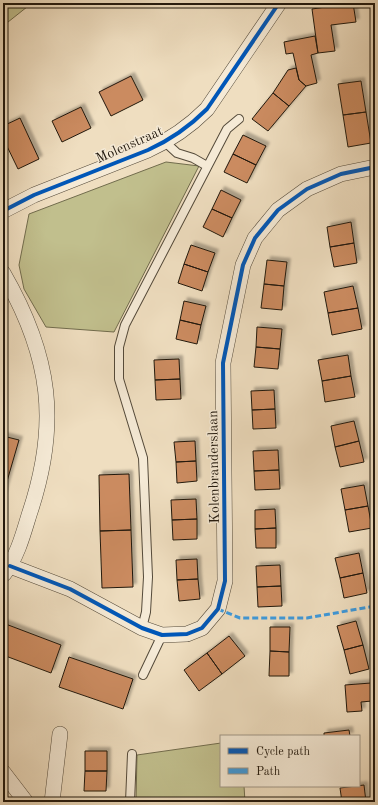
<svg xmlns="http://www.w3.org/2000/svg" width="378" height="805" font-family="'Old Standard TT',serif">
  <defs>
    <filter id="shadow"><feDropShadow dx="3.5" dy="-3.5" stdDeviation="1" flood-color="#0004"/></filter>
  </defs>
  <rect width="100%" height="100%" fill="#efdec0"/>
  <filter id="stains"><feTurbulence type="fractalNoise" baseFrequency=".005" numOctaves="4"/><feColorMatrix values="0 0 0 0 .2 0 0 0 0 .09 0 0 0 0 .02 0 0 0 .5 -.17"/></filter>
  <radialGradient id="worn" r=".72"><stop offset=".6" stop-color="#630" stop-opacity="0"/><stop offset="1" stop-color="#630" stop-opacity=".3"/></radialGradient>
  <!-- green -->
  <path fill="#c1bf8d" stroke="#716c4d" d="M 3,3 L 32,3 L 3,26 Z
    M 166,162 L 199,166 L 114,332 L 46,327 L 24,289 L 19,265 L 29,214 Z
    M 221,743 L 221,786 L 244,786 L 245,802 L 136,802 L 137,755 Z"/>
  <!-- building -->
  <path fill="#cb8b60" stroke="#21180d" filter="url(#shadow)" d="M 353,3 L 356,22 L 331,25 L 335,51 L 318,53 L 312,9 Z
    M 315,36 L 318,53 L 311,55 L 317,83 L 306,86 L 299,80 L 293,53 L 286,54 L 284,42 Z
    M 296,68 L 299,80 L 306,86 L 289,106 L 273,93 L 288,70 Z
    M 131,76 L 143,100 L 111,116 L 99,92 Z
    M 361,81 L 366,112 L 343,115 L 338,84 Z
    M 273,93 L 289,106 L 268,131 L 252,119 Z
    M 81,107 L 91,128 L 62,142 L 52,121 Z
    M 366,112 L 371,143 L 348,147 L 343,115 Z
    M 20,118 L 39,159 L 18,169 L 3,138 L 3,126 Z
    M 243,135 L 266,146 L 256,165 L 233,154 Z
    M 233,154 L 256,165 L 247,183 L 224,172 Z
    M 221,190 L 241,200 L 232,218 L 212,209 Z
    M 212,209 L 232,218 L 223,237 L 203,227 Z
    M 351,222 L 354,243 L 330,247 L 327,227 Z
    M 354,243 L 357,263 L 334,267 L 330,247 Z
    M 191,245 L 215,253 L 208,272 L 184,264 Z
    M 267,260 L 287,262 L 284,286 L 264,284 Z
    M 184,264 L 208,272 L 202,291 L 178,283 Z
    M 264,284 L 284,286 L 282,310 L 261,308 Z
    M 353,286 L 358,308 L 328,313 L 324,292 Z
    M 184,301 L 206,306 L 201,325 L 180,320 Z
    M 358,308 L 362,329 L 332,335 L 328,313 Z
    M 180,320 L 201,325 L 197,344 L 176,339 Z
    M 257,327 L 282,329 L 280,349 L 256,347 Z
    M 256,347 L 280,349 L 278,369 L 254,367 Z
    M 348,355 L 351,376 L 322,381 L 318,360 Z
    M 179,359 L 180,379 L 155,380 L 154,360 Z
    M 351,376 L 355,397 L 325,402 L 322,381 Z
    M 180,379 L 181,399 L 156,400 L 155,380 Z
    M 274,390 L 275,409 L 252,410 L 251,391 Z
    M 275,409 L 276,428 L 253,429 L 252,410 Z
    M 354,421 L 359,441 L 335,447 L 331,426 Z
    M 3,436 L 19,440 L 3,495 Z
    M 195,441 L 196,461 L 176,462 L 174,442 Z
    M 359,441 L 364,462 L 340,467 L 335,447 Z
    M 278,450 L 279,470 L 254,471 L 253,451 Z
    M 196,461 L 197,481 L 177,483 L 176,462 Z
    M 279,470 L 280,489 L 255,490 L 254,471 Z
    M 129,474 L 131,530 L 100,531 L 99,475 Z
    M 364,485 L 368,506 L 345,510 L 341,489 Z
    M 196,499 L 197,519 L 172,520 L 171,500 Z
    M 368,506 L 372,528 L 349,532 L 345,510 Z
    M 275,509 L 276,528 L 255,529 L 255,510 Z
    M 197,519 L 197,539 L 173,540 L 172,520 Z
    M 276,528 L 276,548 L 256,548 L 255,529 Z
    M 131,530 L 133,587 L 102,588 L 100,531 Z
    M 359,553 L 363,573 L 340,578 L 335,558 Z
    M 197,559 L 198,579 L 177,580 L 176,560 Z
    M 280,565 L 281,586 L 257,587 L 256,566 Z
    M 363,573 L 367,593 L 344,598 L 340,578 Z
    M 198,579 L 200,599 L 179,601 L 177,580 Z
    M 281,586 L 282,606 L 258,607 L 257,587 Z
    M 356,621 L 363,645 L 344,650 L 337,626 Z
    M 3,623 L 61,645 L 51,673 L 3,655 Z
    M 270,627 L 290,627 L 289,652 L 270,651 Z
    M 229,636 L 245,656 L 222,674 L 207,653 Z
    M 363,645 L 369,669 L 350,674 L 344,650 Z
    M 270,651 L 289,652 L 289,676 L 269,676 Z
    M 207,653 L 222,674 L 199,691 L 184,670 Z
    M 69,657 L 133,679 L 123,709 L 59,687 Z
    M 371,683 L 372,701 L 361,702 L 362,711 L 347,712 L 345,685 Z
    M 349,730 L 350,736 L 324,736 L 324,733 Z
    M 85,751 L 107,751 L 107,771 L 85,771 Z
    M 85,771 L 107,771 L 106,791 L 84,791 Z
    M 364,785 L 366,802 L 342,802 L 340,788 Z"/>
  <g fill="none" stroke-linecap="round" stroke-linejoin="round">
    <!-- service casing -->
    <g stroke="#544a3a" stroke-width="10">
      <path id="service" d="M 165,142 L 177,153 L 193,158 L 207,166
        M 142,628 L 146,612 L 148,577 L 143,458 L 119,379 L 119,347 L 125,325 L 227,129 L 239,119
        M 143,675 L 162,635
        M 130,802 L 132,754"/>
    </g>
    <!-- minor casing -->
    <g stroke="#544a3a" stroke-width="16">
      <path id="minor" d="M 3,211 L 34,195 L 148,150 C 170,140 189,127 207,109 L 279,3
        M 3,273 C 51,356 60,424 29,515 C 23,535 17,557 4,574
        M 10,566 L 70,589 L 142,628 L 162,635 L 187,634 L 202,628 L 218,609 L 225,581 L 223,363 L 243,265 L 255,238 L 278,210 L 307,189 L 341,174 L 375,167
        M 3,772 L 26,802
        M 52,802 L 60,734"/>
    </g>
    <!-- service -->
    <use href="#service" stroke="#f5ead6" stroke-width="8"/>
    <!-- minor -->
    <use href="#minor" stroke="#f5ead6" stroke-width="15"/>
    <!-- quiet -->
    <path stroke="#3c9ade" stroke-width="3" stroke-dasharray="6 3" stroke-linecap="butt" d="M 218,609 L 240,618 L 307,618 L 375,606"/>
    <!-- cycleway casing -->
    <g stroke="#f5ead6" stroke-width="6">
      <path id="cycleway" d="M 3,211 L 34,195 L 148,150 C 170,140 189,127 207,109 L 279,3
        M 10,566 L 70,589 L 142,628 L 162,635 L 187,634 L 202,628 L 218,609 L 225,581 L 223,363 L 243,265 L 255,238 L 278,210 L 307,189 L 341,174 L 375,167"/>
    </g>
    <!-- cycleway -->
    <use href="#cycleway" stroke="#0057b8" stroke-width="4"/>
  </g>
  <g text-anchor="middle" stroke-width="3" stroke-linejoin="round" paint-order="stroke">
    <!-- street labels -->
    <g font-size="14" fill="#21180d" stroke="#f5ead6">
      <text transform="translate(129 144) rotate(-24)" y="5">Molenstraat</text>
      <text transform="translate(213 467) rotate(-91)" y="5">Kolenbranderslaan</text>
    </g>
  </g>
  <!-- margin -->
  <rect width="378" height="805" fill="none" stroke="#efdec0" stroke-width="16"/>
  <rect x="4" y="4" width="370" height="797" fill="none" stroke="#21180d" stroke-width="2"/>
  <rect x="8" y="8" width="362" height="789" fill="none" stroke="#21180d"/>
  <!-- legend -->
  <rect x="220" y="735" width="140" height="52" fill="#f5ead6" stroke="#a09686"/>
  <rect x="228" y="748" width="20" height="6" fill="#0057b8" stroke="#a09686"/>
  <text x="256" y="755" font-size="12" fill="#21180d">Cycle path</text>
  <rect x="228" y="768" width="20" height="6" fill="#3c9ade" stroke="#a09686"/>
  <text x="256" y="775" font-size="12" fill="#21180d">Path</text>
  <rect width="100%" height="100%" filter="url(#stains)"/>
  <rect width="100%" height="100%" fill="url(#worn)"/>
</svg>
